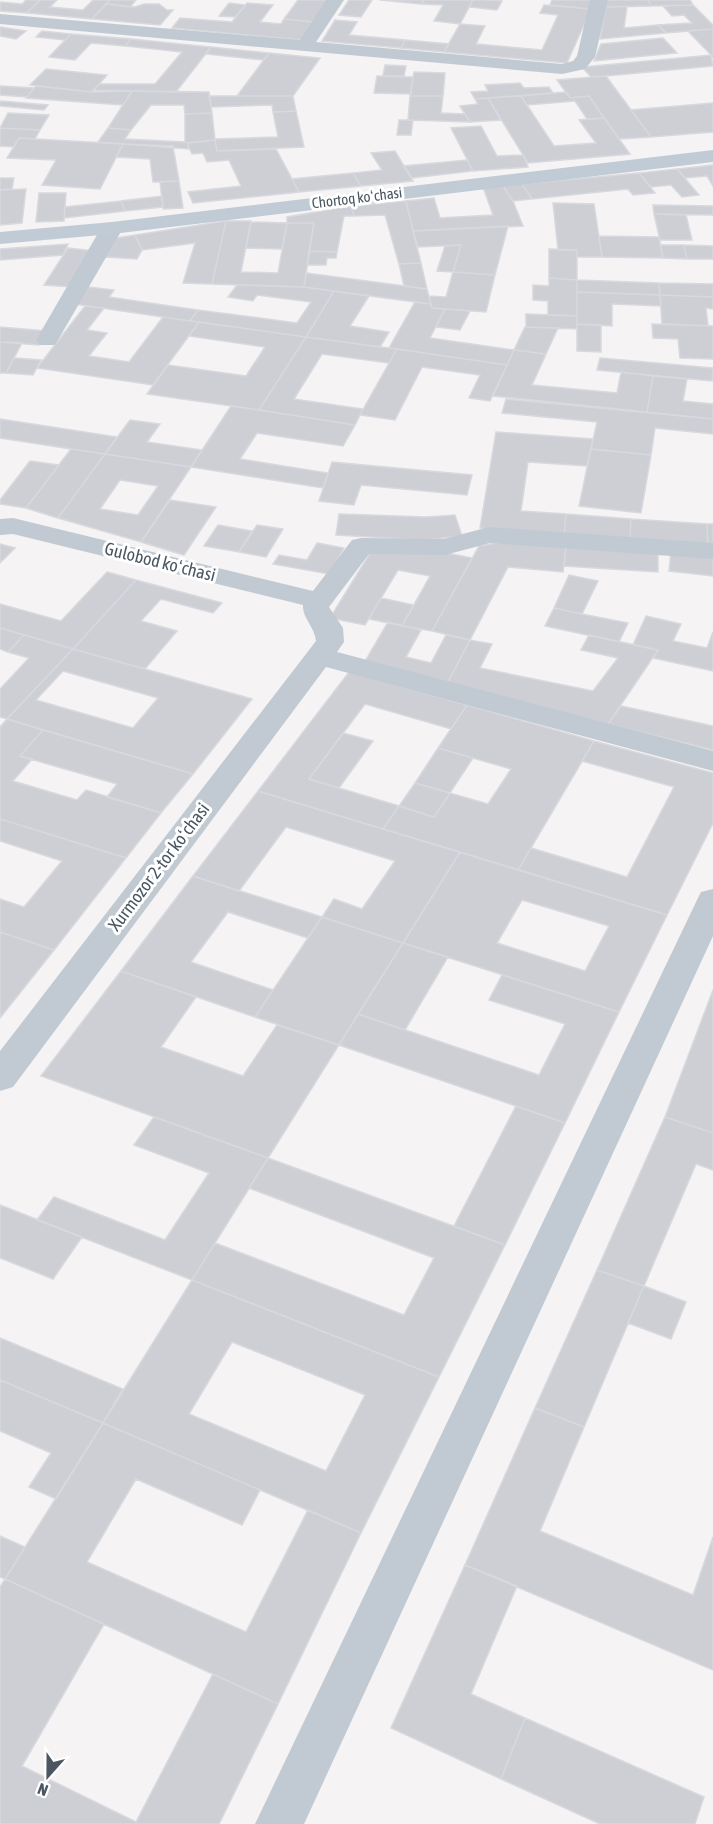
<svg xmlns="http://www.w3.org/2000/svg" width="713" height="1824" font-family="'Asap Condensed',sans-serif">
  <rect width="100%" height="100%" fill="#f5f3f3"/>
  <!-- building -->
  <path fill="#cdcfd5" stroke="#d7d9de" stroke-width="1.5" fill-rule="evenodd" d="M 26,0 L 40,0 L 27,13 L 0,11 L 0,2 L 22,4 Z
    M 40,0 L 57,0 L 50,7 L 83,10 L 93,0 L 110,0 L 92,19 L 27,13 Z
    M 110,0 L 136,0 L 130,7 L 106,4 Z
    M 298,0 L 330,0 L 314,22 L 284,19 Z
    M 349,0 L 372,0 L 361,17 L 339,15 Z
    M 380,0 L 424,0 L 421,4 Z
    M 424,0 L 473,0 L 460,24 L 434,21 L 443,5 L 421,4 Z
    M 473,0 L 490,0 L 502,1 L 497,10 L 469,7 Z
    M 552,0 L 594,0 L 591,9 L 550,5 Z
    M 607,0 L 648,0 L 651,6 L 606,7 Z
    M 648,0 L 690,0 L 693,5 L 651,6 Z
    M 229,3 L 245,5 L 235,17 L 219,16 Z
    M 247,3 L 273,5 L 260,22 L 281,24 L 284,19 L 314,22 L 302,40 L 172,28 L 180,18 L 232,22 Z
    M 106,4 L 135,7 L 144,4 L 159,4 L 167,10 L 173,10 L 160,25 L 92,19 Z
    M 544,5 L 591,9 L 567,63 L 444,52 L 460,24 L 485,26 L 476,44 L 542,50 L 558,15 L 540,13 Z
    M 693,5 L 713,25 L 713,29 L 666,33 L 658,25 L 692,23 L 684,15 L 672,16 L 663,6 Z
    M 606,7 L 627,7 L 624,28 L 658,25 L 666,33 L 600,39 Z
    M 335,20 L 357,22 L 349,35 L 405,40 L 401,48 L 322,41 Z
    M 0,27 L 26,31 L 16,39 L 0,36 Z
    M 713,29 L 713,57 L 688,31 Z
    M 42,31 L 71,34 L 65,40 L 36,37 Z
    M 71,34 L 131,39 L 125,46 L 91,43 L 75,60 L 49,57 Z
    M 663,38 L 677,53 L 594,61 L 601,44 Z
    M 131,39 L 211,47 L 176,92 L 93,90 L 100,84 L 155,84 L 182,52 L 125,46 Z
    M 405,40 L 449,44 L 444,52 L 401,48 Z
    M 211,47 L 269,53 L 264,60 L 206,54 Z
    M 269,53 L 320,58 L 293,96 L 237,96 Z
    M 711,55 L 713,66 L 606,76 L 591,77 L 582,67 Z
    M 385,65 L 406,66 L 404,76 L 383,76 Z
    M 46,69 L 107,75 L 92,92 L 30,85 Z
    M 414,72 L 445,73 L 443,96 L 410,96 Z
    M 377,76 L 413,77 L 411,94 L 374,93 Z
    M 606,76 L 631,110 L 651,137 L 619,139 L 589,96 L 570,98 L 557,80 Z
    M 520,83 L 524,88 L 549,87 L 553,93 L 475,99 L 471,92 L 488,91 L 485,85 Z
    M 0,86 L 34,88 L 27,97 L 0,95 Z
    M 36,86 L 92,92 L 132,91 L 123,105 L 26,98 Z
    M 132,91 L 209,92 L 212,113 L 185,114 L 184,105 L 151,105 L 131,130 L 108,128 Z
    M 566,92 L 570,98 L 589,96 L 604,118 L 587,119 L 575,101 L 527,105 L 521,96 Z
    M 209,96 L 293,96 L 296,111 L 273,112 L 272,105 L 211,107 Z
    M 410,96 L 443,96 L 441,113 L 465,114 L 470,122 L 408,120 Z
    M 521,96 L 554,146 L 596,143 L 579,120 L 604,118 L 630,154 L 528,163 L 488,98 Z
    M 488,98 L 501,120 L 470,122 L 460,106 L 478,104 L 475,99 Z
    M 0,101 L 48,105 L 44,110 L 0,106 Z
    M 713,103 L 713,132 L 651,137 L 631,110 Z
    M 296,111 L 304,147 L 217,151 L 215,139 L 278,137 L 273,112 Z
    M 8,113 L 49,115 L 40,130 L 0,128 Z
    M 212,113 L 215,140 L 187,143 L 189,149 L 98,142 L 108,128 L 131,130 L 125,139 L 185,142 L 185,114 Z
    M 399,120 L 413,120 L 411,135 L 397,135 Z
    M 481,126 L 497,156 L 523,155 L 528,167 L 473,171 L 451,128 Z
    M 0,128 L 40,130 L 35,139 L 19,138 L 14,147 L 0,146 Z
    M 19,138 L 35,139 L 123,144 L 100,189 L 42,185 L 56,160 L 7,158 Z
    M 215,140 L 217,151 L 276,149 L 299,192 L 193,203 L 188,192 L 241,186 L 229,160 L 207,162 L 203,153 L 192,154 L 187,143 Z
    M 123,144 L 173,146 L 179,181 L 153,182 L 150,159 L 116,157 Z
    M 395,151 L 413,181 L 361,186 L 353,173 L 382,170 L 371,153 Z
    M 467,160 L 473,171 L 412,178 L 404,166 Z
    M 713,165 L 713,186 L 707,176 L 685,178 L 677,169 Z
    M 677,169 L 699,195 L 682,197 L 671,185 L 651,187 L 639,173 Z
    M 353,173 L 361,186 L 299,192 L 292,179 Z
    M 639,173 L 655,193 L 633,195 L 628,189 L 532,199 L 522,184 Z
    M 0,178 L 14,178 L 12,189 L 0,190 Z
    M 179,181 L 183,208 L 163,209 L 160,182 Z
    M 522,184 L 532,199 L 513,201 L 503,186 Z
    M 503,186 L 513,201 L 523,226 L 413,231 L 406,201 L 434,198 L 440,218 L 493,215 L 483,187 Z
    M 26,189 L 22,223 L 0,225 L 0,190 Z
    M 39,193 L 66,193 L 64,221 L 36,222 Z
    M 162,196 L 163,207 L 125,211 L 121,201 Z
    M 121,201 L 125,211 L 64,218 L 65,207 Z
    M 406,201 L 413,231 L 421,263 L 399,264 L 385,215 L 354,216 L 351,206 Z
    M 553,203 L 594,204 L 602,257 L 577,257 L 577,250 L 558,250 Z
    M 653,205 L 713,206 L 713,215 L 654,214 Z
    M 351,206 L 354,216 L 344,216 L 337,252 L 309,251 L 314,223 L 287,223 L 287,217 Z
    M 654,214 L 686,215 L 692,240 L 660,240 Z
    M 226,221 L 212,284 L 183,283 L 195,243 L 142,250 L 135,235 Z
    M 226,221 L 251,221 L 241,272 L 278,273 L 287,223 L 314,223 L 304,287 L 212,284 Z
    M 251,222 L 287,223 L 282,249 L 246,248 Z
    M 508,226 L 495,275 L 453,272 L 461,245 L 418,247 L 413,231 Z
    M 135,235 L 142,250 L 137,259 L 106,257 L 116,238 Z
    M 599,236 L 659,237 L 663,258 L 602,257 Z
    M 68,244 L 63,255 L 0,260 L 0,249 Z
    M 461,245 L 453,272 L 437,271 L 445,246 Z
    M 660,245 L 684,245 L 687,259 L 663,258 Z
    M 684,245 L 713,246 L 713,259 L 687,259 Z
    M 68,248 L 96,251 L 73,287 L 44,285 Z
    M 549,249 L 577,250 L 577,280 L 549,278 Z
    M 309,251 L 337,252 L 336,258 L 327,258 L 326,265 L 307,265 Z
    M 421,263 L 427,289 L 404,286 L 399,264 Z
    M 453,272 L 495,275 L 486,312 L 432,308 L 429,296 L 446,297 Z
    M 306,273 L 427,289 L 431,304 L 304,287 Z
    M 549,278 L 577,280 L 577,316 L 548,315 L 548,301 L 533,300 L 533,285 L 549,286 Z
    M 577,280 L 659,283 L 660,295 L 577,292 Z
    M 659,283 L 713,284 L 713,297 L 660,295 Z
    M 237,285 L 304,287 L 334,291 L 306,337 L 190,321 L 198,310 L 297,323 L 311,302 L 257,295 L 253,301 L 228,297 Z
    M 89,287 L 114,290 L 109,297 L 198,310 L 190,321 L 74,304 Z
    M 334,291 L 369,296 L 350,326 L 389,332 L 380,347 L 306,337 Z
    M 577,292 L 660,295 L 661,306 L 612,304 L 612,326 L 577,324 Z
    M 660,295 L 713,297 L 713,309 L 706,308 L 708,326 L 662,324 Z
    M 415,302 L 431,304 L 432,308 L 445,309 L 430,338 L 514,350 L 507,365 L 389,348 Z
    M 85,306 L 104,308 L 87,330 L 107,333 L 89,356 L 129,362 L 163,317 L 199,322 L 153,385 L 37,368 Z
    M 445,309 L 470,311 L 460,330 L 436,327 Z
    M 526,314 L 577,316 L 577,329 L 526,327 Z
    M 199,322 L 306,337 L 259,410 L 147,394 L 168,365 L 246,376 L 265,347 L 189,336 Z
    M 577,324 L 601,325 L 601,352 L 577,351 Z
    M 652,324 L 713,326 L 713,359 L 680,358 L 678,339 L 653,338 Z
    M 0,327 L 46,331 L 39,345 L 0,342 Z
    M 525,327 L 558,328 L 546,354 L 514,350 Z
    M 306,337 L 397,349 L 389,363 L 322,354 L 294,399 L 363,409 L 355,425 L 259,410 Z
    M 0,342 L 22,343 L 6,373 L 0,373 Z
    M 397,349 L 507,365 L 490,401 L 469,398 L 480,375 L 422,367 L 395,420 L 360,415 Z
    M 514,350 L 546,354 L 532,385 L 617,393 L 621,372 L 653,376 L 647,412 L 493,396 Z
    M 14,358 L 41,360 L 33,375 L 6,373 Z
    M 600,358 L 713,368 L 712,381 L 597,370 Z
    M 653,376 L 687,379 L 683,401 L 713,404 L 713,419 L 647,412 Z
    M 506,399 L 713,419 L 713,434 L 655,428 L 651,455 L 591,449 L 597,422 L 502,413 Z
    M 231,406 L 259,410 L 355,425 L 343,446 L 257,433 L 240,459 L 328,473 L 323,488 L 191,467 Z
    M 0,419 L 117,437 L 105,454 L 71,449 L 0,438 Z
    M 130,420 L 160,424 L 147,442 L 202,450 L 191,467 L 105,454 Z
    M 496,432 L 593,439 L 587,466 L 528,462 L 521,511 L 566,514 L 564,535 L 480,528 Z
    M 71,449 L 105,454 L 58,518 L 26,508 Z
    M 591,449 L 651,455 L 641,513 L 579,506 Z
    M 105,454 L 191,467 L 141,542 L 58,518 ZM 120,480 L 158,486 L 138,515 L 100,509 Z
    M 30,461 L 59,465 L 26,508 L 0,504 L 0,500 Z
    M 332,462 L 472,475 L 467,495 L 361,485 L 354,505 L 319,501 Z
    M 170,500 L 216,507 L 184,555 L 141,542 Z
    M 339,514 L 427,517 L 455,515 L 462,536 L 424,540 L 336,535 Z
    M 566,514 L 631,519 L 630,540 L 564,535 Z
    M 631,519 L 707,524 L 708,545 L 630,540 Z
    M 707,524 L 713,524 L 713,545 L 708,545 Z
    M 218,525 L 252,531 L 239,552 L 204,546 Z
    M 257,525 L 283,529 L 266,557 L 239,552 Z
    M 503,542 L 566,547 L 563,572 L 508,567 L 470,640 L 432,631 L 479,546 Z
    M 317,543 L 344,548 L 329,574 L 273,564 L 279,555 L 307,560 Z
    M 0,544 L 15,548 L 0,563 Z
    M 566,547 L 658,553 L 658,572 L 564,566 Z
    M 372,550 L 442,552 L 472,558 L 432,631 L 402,626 L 430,576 L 398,570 L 365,625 L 330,618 Z
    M 671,551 L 713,556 L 713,576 L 669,571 Z
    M 107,572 L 136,580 L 73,649 L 0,628 L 0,604 L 61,621 Z
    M 569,575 L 598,581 L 582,614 L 554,608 Z
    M 136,580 L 222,603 L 213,613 L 161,599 L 141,621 L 177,631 L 145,669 L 73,649 Z
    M 381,598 L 414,605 L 402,626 L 369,619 Z
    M 554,608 L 582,614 L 628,623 L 619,642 L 545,626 Z
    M 646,616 L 681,624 L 673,641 L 707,648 L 713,632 L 713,671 L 653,658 L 658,650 L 633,645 Z
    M 388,622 L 421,630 L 406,657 L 431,663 L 446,635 L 470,640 L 447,684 L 364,663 Z
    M 0,628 L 24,635 L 8,652 L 0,649 Z
    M 24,635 L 73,649 L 7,719 L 0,717 L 0,689 L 29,658 L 8,652 Z
    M 589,635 L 658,650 L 608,724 L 447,684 L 470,640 L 492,644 L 480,668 L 593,691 L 618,658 L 581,650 Z
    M 73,649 L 145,669 L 252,699 L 193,774 L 7,719 ZM 63,671 L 158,698 L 133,728 L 36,700 Z
    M 349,672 L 467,705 L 451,729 L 365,704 L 309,779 L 399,806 L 383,829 L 258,791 Z
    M 467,705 L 594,741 L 518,870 L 383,829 L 399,806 L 434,817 L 450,793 L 488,804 L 511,769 L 438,748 Z
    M 621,706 L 713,726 L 713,750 L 608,724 Z
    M 7,719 L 43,730 L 20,756 L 32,759 L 13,781 L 77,800 L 86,790 L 161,813 L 126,858 L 0,819 L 0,727 Z
    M 43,730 L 193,774 L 161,813 L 107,797 L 117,784 L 20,756 Z
    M 343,733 L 373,741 L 339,788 L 309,779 Z
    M 594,741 L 713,773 L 713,823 L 667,915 L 518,870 L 531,848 L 627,877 L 674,787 L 582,761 Z
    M 438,748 L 473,758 L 450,793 L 415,783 Z
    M 415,783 L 450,793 L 434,817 L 399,806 Z
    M 258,791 L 383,829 L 460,852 L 403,943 L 322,917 L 334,899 L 362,909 L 395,861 L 286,827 L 239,891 L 193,876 Z
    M 0,819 L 126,858 L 54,950 L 0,932 L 0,899 L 24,907 L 62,861 L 0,841 Z
    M 460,852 L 667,915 L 619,1012 L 403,943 ZM 522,900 L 609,926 L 585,971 L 497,943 Z
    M 193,876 L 322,917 L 308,938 L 228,912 L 191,962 L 273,990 L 255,1017 L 121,971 Z
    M 322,917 L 403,943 L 339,1045 L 255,1017 Z
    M 0,932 L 54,950 L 0,1018 Z
    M 403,943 L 448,957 L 405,1030 L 358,1014 Z
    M 121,971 L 196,997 L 161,1047 L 243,1076 L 277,1025 L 339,1045 L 268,1158 L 41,1076 Z
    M 502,975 L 619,1012 L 565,1123 L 339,1045 L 358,1014 L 539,1075 L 565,1024 L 489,1000 Z
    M 713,990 L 713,1133 L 665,1117 Z
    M 516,1106 L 565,1123 L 505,1245 L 454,1226 Z
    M 154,1117 L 268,1158 L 192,1280 L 37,1220 L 54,1197 L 165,1240 L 209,1173 L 134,1145 Z
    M 665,1117 L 713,1133 L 713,1170 L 696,1164 L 644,1286 L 597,1270 Z
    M 268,1158 L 505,1245 L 439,1377 L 192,1280 L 215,1243 L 404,1315 L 434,1258 L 249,1188 Z
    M 0,1205 L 82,1237 L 53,1279 L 0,1258 Z
    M 597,1270 L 644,1286 L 584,1427 L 535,1408 Z
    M 192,1280 L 439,1377 L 361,1533 L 103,1423 ZM 232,1342 L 365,1395 L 326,1471 L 189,1414 Z
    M 644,1286 L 686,1302 L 671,1339 L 628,1323 Z
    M 0,1338 L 123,1389 L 103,1423 L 0,1380 Z
    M 0,1380 L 103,1423 L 56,1499 L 29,1487 L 51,1453 L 0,1431 Z
    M 535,1408 L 584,1427 L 540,1531 L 693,1595 L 713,1537 L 713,1670 L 465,1565 Z
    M 103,1423 L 260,1490 L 242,1525 L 136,1479 L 87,1562 L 246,1632 L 308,1510 L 361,1533 L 278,1704 L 5,1579 Z
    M 0,1536 L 25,1547 L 5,1579 L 0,1577 Z
    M 465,1565 L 517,1586 L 471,1694 L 525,1718 L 501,1779 L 391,1728 Z
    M 5,1579 L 104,1624 L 22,1766 L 136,1822 L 213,1674 L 278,1704 L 219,1824 L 0,1824 L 0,1587 Z
    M 525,1718 L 704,1797 L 695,1824 L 600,1824 L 501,1779 Z"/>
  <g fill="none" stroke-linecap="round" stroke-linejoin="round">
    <!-- minor -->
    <path fill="#c1cad2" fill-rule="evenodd" d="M 326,0 L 344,0 L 316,42 L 562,64 L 573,61 L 577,56 L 590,0 L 608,0 L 595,57 L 585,69 L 562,74 L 0,24 L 0,14 L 300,40 Z
      M 112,222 L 119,224 L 123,228 L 58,340 L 55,345 L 39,345 L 36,340 L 101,228 L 105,224 Z
      M 13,518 L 313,591 L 352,540 L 361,538 L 444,539 L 489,527 L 713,543 L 713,559 L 490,543 L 445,555 L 369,554 L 329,607 L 343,628 L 344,642 L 337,652 L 713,751 L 713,771 L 326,667 L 13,1087 L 0,1091 L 0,1051 L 316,641 C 315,627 302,618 303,605 L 13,534 L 0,535 L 0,519 Z
      M 713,889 L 713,936 L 304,1824 L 255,1824 L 697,900 L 701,892 Z"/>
    <!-- secondary -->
    <path fill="#c1cbd6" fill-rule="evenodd" d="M 713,150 L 713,162 L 112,234 L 0,244 L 0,232 L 112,222 Z"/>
  </g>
  <g text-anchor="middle" stroke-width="6" stroke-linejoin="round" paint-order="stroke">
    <!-- far-street labels -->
    <g font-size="15" fill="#4a5661" stroke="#fff">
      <text transform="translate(357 198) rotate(-7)" y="5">Chortoq koʻchasi</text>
    </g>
    <!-- street labels -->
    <g font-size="18" fill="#4a5661" stroke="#fff">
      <text transform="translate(160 562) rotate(14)" y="6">Gulobod koʻchasi</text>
      <text transform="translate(159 867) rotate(-53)" y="6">Xurmozor 2-tor koʻchasi</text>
    </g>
  </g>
  <!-- north arrow -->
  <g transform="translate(48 1776) rotate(201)" stroke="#ffffff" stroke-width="4.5" paint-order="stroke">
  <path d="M0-4.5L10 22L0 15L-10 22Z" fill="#4a5661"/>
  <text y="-9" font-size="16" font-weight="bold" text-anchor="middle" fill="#4a5661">N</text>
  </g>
</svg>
